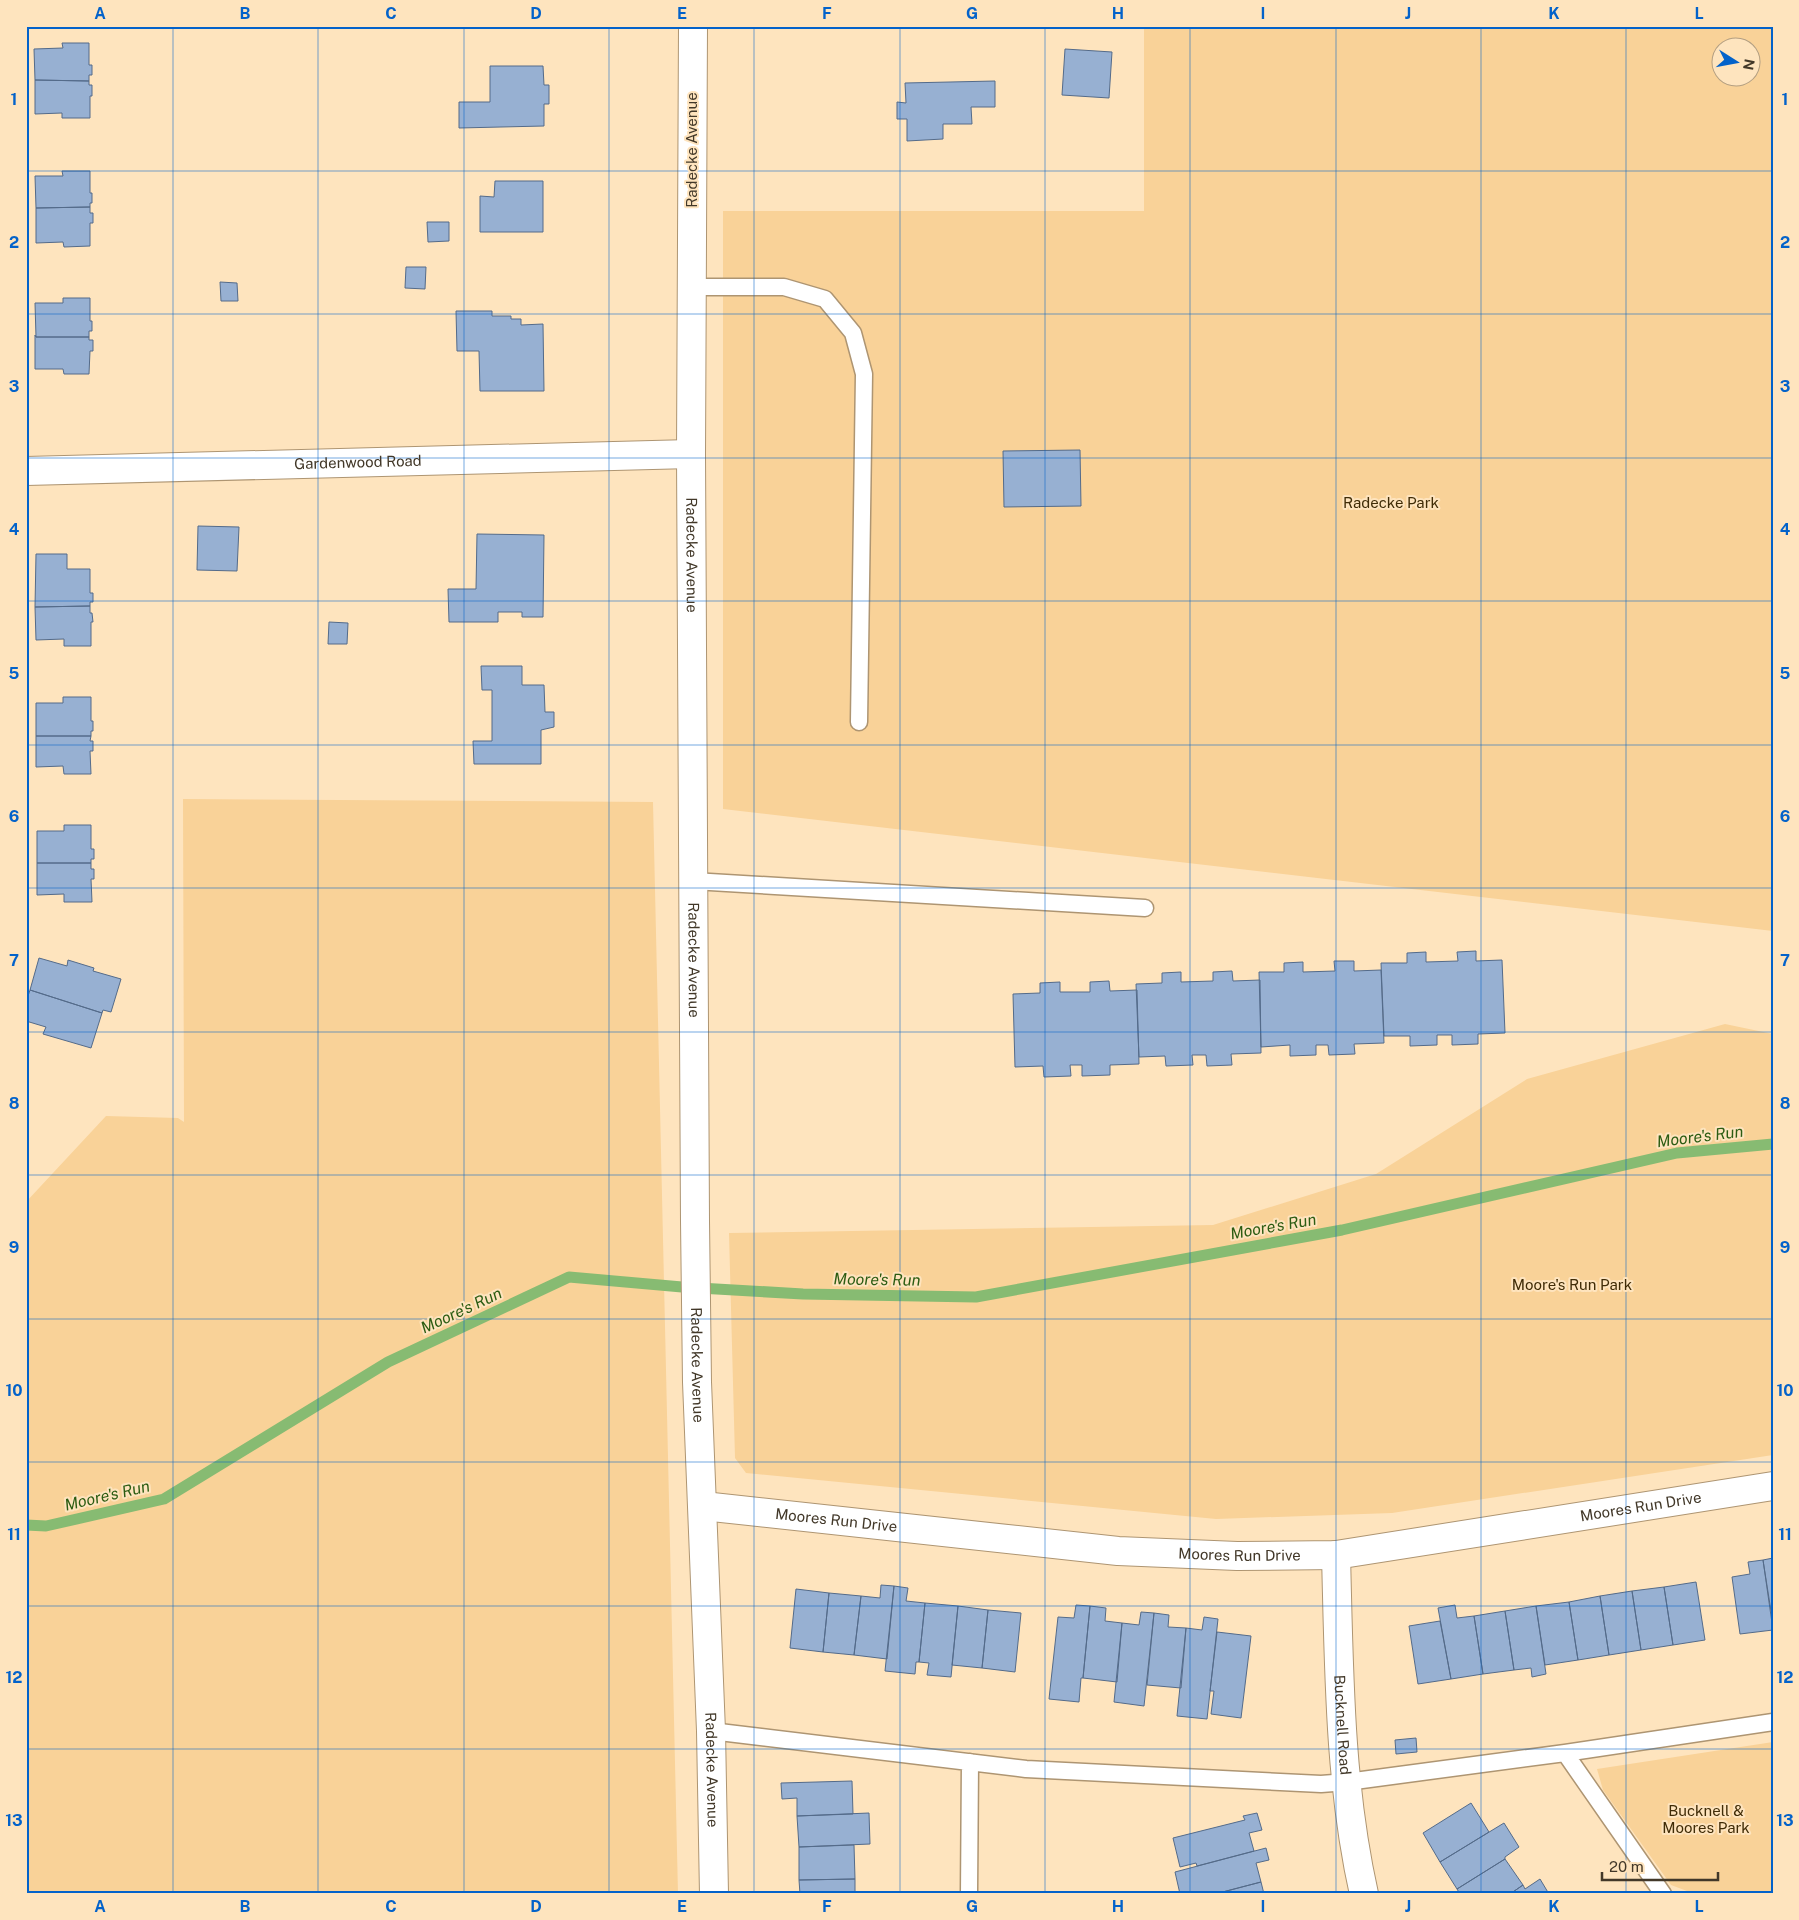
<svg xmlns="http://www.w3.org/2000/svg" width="1799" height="1920" font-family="'Public Sans',sans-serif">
  <rect width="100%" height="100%" fill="#fee4be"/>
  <!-- green -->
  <path fill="#f9d298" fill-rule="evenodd" d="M 1144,26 L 1773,26 L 1773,931 L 723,809 L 723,211 L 1144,211 ZM 1722,48 L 1752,48 L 1752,78 L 1722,78 Z
    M 183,799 L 653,802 L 678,1894 L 26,1894 L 26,1202 L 106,1116 L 178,1118 L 184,1122 Z
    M 1725,1024 L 1773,1034 L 1773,1455 L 1392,1513 L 1216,1519 L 746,1473 L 735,1458 L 729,1233 L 1213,1225 L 1376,1174 L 1527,1079 Z
    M 1773,1742 L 1773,1894 L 1695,1894 L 1671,1885 L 1603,1790 L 1597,1769 Z"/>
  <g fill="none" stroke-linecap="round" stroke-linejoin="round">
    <!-- stream -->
    <path stroke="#87bb72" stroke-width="11" d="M 26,1525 L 46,1526 L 164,1499 L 388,1362 L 569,1277 L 682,1287 L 803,1294 L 976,1297 L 1342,1230 L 1677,1153 L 1773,1144"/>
  </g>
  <!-- building -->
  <path fill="#97b0d2" stroke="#546b8a" d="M 62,43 L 89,43 L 89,65 L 92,65 L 92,75 L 89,75 L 89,81 L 35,80 L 34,49 L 63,48 Z
    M 1065,49 L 1112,52 L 1109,98 L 1062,95 Z
    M 490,66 L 543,66 L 544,85 L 549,85 L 549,104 L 544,104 L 544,126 L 459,128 L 459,102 L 490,102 Z
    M 35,80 L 89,81 L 89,85 L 92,85 L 92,96 L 90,96 L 90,118 L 62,118 L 62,113 L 35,114 Z
    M 995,81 L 995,107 L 971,107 L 972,124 L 943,124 L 943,139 L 907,141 L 907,119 L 897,119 L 897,102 L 906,103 L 905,83 Z
    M 62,171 L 90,171 L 90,193 L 92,193 L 92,203 L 90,203 L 90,207 L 36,208 L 35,176 L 63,176 Z
    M 495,181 L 543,181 L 543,232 L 480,232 L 480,196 L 494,197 Z
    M 90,207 L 90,213 L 93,213 L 93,223 L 90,223 L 90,246 L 64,247 L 63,242 L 36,243 L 36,208 Z
    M 427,222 L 449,222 L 449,241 L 428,242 Z
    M 406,267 L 426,267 L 425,289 L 405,288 Z
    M 220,282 L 237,283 L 238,301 L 221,301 Z
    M 63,298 L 90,298 L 90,321 L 92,321 L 92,331 L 89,331 L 89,337 L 36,337 L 35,303 L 63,303 Z
    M 456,311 L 492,311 L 492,316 L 511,316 L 511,319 L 521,319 L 521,325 L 543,324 L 544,391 L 480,391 L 479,351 L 457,351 Z
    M 35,335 L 36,337 L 89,337 L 89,340 L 93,340 L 93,351 L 90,351 L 89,374 L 64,374 L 63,369 L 35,369 Z
    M 1080,450 L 1081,506 L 1004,507 L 1003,451 Z
    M 198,526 L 239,527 L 237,571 L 197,570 Z
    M 477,534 L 544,535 L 543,617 L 522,617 L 522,612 L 498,612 L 498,622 L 449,622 L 448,589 L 476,589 Z
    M 36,554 L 67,554 L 67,569 L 90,569 L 90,593 L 93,593 L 93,602 L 90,602 L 90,606 L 35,607 Z
    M 90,606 L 90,613 L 92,613 L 93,622 L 91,622 L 91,646 L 64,646 L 64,639 L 36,640 L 35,607 Z
    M 329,622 L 348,623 L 347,644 L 328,644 Z
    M 481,666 L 522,666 L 522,685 L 544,685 L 545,712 L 554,712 L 554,727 L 541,730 L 541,764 L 474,764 L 473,741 L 492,741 L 492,690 L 482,690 Z
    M 63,697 L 91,697 L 91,721 L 93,721 L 93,731 L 91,731 L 91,736 L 36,736 L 36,703 L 63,703 Z
    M 36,736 L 91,736 L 90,741 L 93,741 L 93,751 L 90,751 L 91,774 L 64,774 L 63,766 L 36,767 Z
    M 64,825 L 91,825 L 91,849 L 94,849 L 94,859 L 91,859 L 91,863 L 37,863 L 37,831 L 64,831 Z
    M 37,863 L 91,863 L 91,869 L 94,869 L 94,879 L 91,879 L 92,902 L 64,902 L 64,894 L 37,895 Z
    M 1476,951 L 1476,961 L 1502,960 L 1505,1033 L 1478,1034 L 1478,1044 L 1452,1045 L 1452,1035 L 1437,1035 L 1437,1045 L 1410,1046 L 1410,1036 L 1384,1036 L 1381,963 L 1407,963 L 1407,953 L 1426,952 L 1426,962 L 1458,961 L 1457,952 Z
    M 39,958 L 67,966 L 68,960 L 94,968 L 93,971 L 121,979 L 111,1012 L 103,1010 L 102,1013 L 30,990 Z
    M 1334,961 L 1354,961 L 1354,971 L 1381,970 L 1384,1043 L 1354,1044 L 1355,1054 L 1329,1055 L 1328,1045 L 1316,1045 L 1316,1055 L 1290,1056 L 1290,1045 L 1261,1047 L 1259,972 L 1284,972 L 1284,963 L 1303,962 L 1303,972 L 1335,971 Z
    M 1232,971 L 1233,981 L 1260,980 L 1261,1053 L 1231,1054 L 1232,1065 L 1207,1066 L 1206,1055 L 1192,1055 L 1193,1065 L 1166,1066 L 1165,1056 L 1139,1057 L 1136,984 L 1162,983 L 1162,973 L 1181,972 L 1181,982 L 1213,981 L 1213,972 Z
    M 1109,981 L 1110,991 L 1137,990 L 1139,1064 L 1110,1065 L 1110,1075 L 1082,1076 L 1082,1065 L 1070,1065 L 1071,1076 L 1044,1077 L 1043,1066 L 1015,1067 L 1013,994 L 1040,993 L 1040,983 L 1060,982 L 1060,992 L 1090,992 L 1090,982 Z
    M 30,990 L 102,1013 L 91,1048 L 43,1034 L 46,1027 L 26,1021 L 26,1002 Z
    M 1773,1558 L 1773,1624 L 1763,1560 Z
    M 1763,1560 L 1773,1630 L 1740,1634 L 1732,1577 L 1750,1574 L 1748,1562 Z
    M 1696,1582 L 1705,1640 L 1673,1645 L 1664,1587 Z
    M 881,1585 L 894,1586 L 887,1659 L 854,1655 L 861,1596 L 880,1598 Z
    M 894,1586 L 908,1588 L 906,1601 L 925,1603 L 919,1662 L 916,1662 L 915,1674 L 885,1671 Z
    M 1664,1587 L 1673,1645 L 1641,1650 L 1632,1591 Z
    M 796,1589 L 829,1593 L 823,1652 L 790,1648 Z
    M 1632,1591 L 1641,1650 L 1609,1655 L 1600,1596 Z
    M 829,1593 L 861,1596 L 854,1655 L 823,1652 Z
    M 1600,1596 L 1609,1655 L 1578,1660 L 1569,1602 Z
    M 1569,1602 L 1578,1660 L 1545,1665 L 1536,1606 Z
    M 925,1603 L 958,1606 L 951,1677 L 927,1675 L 929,1663 L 919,1662 Z
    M 1076,1605 L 1090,1606 L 1083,1678 L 1081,1678 L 1079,1702 L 1049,1699 L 1058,1617 L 1074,1618 Z
    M 1455,1605 L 1457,1618 L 1474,1616 L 1483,1674 L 1451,1679 L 1438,1608 Z
    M 958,1606 L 988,1610 L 982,1668 L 952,1665 Z
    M 1090,1606 L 1106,1608 L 1105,1621 L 1122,1623 L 1117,1682 L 1083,1678 Z
    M 1536,1606 L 1546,1674 L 1532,1677 L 1531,1668 L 1514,1670 L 1505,1611 Z
    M 988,1610 L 1021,1613 L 1015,1672 L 982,1668 Z
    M 1505,1611 L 1514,1670 L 1483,1674 L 1474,1616 Z
    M 1141,1612 L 1154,1613 L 1144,1706 L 1114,1702 L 1122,1623 L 1139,1625 Z
    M 1154,1613 L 1169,1615 L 1168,1627 L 1186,1628 L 1181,1688 L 1147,1685 Z
    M 1204,1617 L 1218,1619 L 1207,1719 L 1177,1716 L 1186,1628 L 1202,1630 Z
    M 1440,1621 L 1451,1679 L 1418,1684 L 1409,1626 Z
    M 1217,1632 L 1251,1636 L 1241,1718 L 1211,1714 L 1214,1691 L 1210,1691 Z
    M 1416,1738 L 1417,1752 L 1396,1754 L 1395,1740 Z
    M 852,1781 L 853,1814 L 797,1816 L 797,1798 L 782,1799 L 781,1783 Z
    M 1471,1803 L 1489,1832 L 1440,1862 L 1423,1833 Z
    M 869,1813 L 870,1844 L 799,1847 L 797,1816 Z
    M 1257,1813 L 1262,1830 L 1249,1833 L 1254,1851 L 1197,1866 L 1196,1863 L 1180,1867 L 1173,1838 L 1245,1820 L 1243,1816 Z
    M 1504,1823 L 1519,1847 L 1505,1857 L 1505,1859 L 1457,1889 L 1440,1862 Z
    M 854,1845 L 855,1879 L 799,1880 L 799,1847 Z
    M 1266,1848 L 1269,1860 L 1256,1863 L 1261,1882 L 1215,1894 L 1180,1894 L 1175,1872 Z
    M 1505,1859 L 1523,1885 L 1510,1894 L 1460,1894 L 1457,1889 Z
    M 855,1879 L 855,1894 L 800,1894 L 799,1880 Z
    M 1540,1879 L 1549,1894 L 1510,1894 L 1523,1885 L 1525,1889 Z
    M 1261,1882 L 1264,1894 L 1215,1894 Z"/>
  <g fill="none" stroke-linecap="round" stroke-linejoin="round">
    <!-- service casing -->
    <g stroke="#ae9572" stroke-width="19">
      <path id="service" d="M 692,287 L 784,287 L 825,299 L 853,333 L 864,374 L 859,722
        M 693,881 L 1145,908
        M 711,1731 L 1026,1769 L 1321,1784 L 1347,1782 L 1565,1753 L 1773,1722
        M 1565,1753 L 1663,1894
        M 969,1894 L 970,1762"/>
    </g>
    <!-- minor casing -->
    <g stroke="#ae9572" stroke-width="30">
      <g id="minor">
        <path id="s1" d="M 26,471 L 691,454"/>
        <path id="s2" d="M 703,1506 L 1118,1551 L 1237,1556 L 1336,1555 L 1773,1486"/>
        <path id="s3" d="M 1336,1555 C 1339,1668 1339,1783 1364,1894"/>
      </g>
    </g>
    <!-- tertiary casing -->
    <g stroke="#ae9572" stroke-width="30">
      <g id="tertiary">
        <path id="s4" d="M 693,26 L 691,454 L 695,1221 L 697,1382 L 711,1731 L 714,1894"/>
      </g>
    </g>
    <!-- service -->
    <use href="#service" stroke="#fff" stroke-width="16"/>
    <!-- minor -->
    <use href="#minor" stroke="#fff" stroke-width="28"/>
    <!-- tertiary -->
    <use href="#tertiary" stroke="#fff" stroke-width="28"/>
  </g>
  <!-- grid -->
  <path fill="none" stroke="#0362ca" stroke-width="1" stroke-opacity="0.55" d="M 173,26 L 173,1894M 318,26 L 318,1894M 464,26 L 464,1894M 609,26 L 609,1894M 754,26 L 754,1894M 900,26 L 900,1894M 1045,26 L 1045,1894M 1190,26 L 1190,1894M 1336,26 L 1336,1894M 1481,26 L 1481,1894M 1626,26 L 1626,1894M 26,171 L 1773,171M 26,314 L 1773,314M 26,458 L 1773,458M 26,601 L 1773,601M 26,745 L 1773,745M 26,888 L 1773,888M 26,1032 L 1773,1032M 26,1175 L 1773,1175M 26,1319 L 1773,1319M 26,1462 L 1773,1462M 26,1606 L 1773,1606M 26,1749 L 1773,1749"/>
  <g text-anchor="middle" stroke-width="4" stroke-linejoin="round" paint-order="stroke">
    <!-- street labels -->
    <g font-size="15" fill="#423829" stroke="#fee4be">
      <text transform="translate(692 150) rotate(-90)" y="5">Radecke Avenue</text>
      <text dy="5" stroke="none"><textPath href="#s1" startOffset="332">Gardenwood Road</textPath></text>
      <text dy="5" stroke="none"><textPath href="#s4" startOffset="529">Radecke Avenue</textPath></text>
      <text dy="5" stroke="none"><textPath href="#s4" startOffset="934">Radecke Avenue</textPath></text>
      <text dy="5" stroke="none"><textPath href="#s4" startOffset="1339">Radecke Avenue</textPath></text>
      <text dy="5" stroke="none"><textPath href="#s2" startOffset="944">Moores Run Drive</textPath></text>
      <text dy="5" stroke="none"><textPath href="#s2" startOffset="134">Moores Run Drive</textPath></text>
      <text dy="5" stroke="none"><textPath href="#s2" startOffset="539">Moores Run Drive</textPath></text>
      <text dy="5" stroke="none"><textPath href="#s3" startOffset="170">Bucknell Road</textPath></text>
      <text dy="5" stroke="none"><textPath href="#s4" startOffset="1744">Radecke Avenue</textPath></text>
    </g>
    <!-- park labels -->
    <g font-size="15" fill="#402c07" stroke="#fee4be">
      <text x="1391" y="508">Radecke Park</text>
      <text x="1572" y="1290">Moore's Run Park</text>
      <text x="1706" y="1816">Bucknell &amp;<tspan x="1706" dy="17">Moores Park</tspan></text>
    </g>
    <!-- water labels -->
    <g font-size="16" font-style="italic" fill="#2c5c12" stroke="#fee4be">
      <text transform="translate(1700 1136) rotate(-7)" y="6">Moore's Run</text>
      <text transform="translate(1273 1226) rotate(-10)" y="6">Moore's Run</text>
      <text transform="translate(877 1279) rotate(1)" y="6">Moore's Run</text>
      <text transform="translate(461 1310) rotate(-25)" y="6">Moore's Run</text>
      <text transform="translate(107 1495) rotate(-13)" y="6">Moore's Run</text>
    </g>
  </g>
  <!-- border -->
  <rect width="1799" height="1920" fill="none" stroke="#fee4be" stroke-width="55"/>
  <!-- north arrow -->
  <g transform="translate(1736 62) rotate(101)"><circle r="24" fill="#fee4be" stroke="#b39f82"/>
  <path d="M0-4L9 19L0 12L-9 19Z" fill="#0362ca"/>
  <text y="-8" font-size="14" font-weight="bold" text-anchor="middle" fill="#423829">N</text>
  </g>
  <!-- scale -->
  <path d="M1602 1872v8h116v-8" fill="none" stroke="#423829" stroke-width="2.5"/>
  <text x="1609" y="1872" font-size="15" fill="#423829" stroke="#fee4be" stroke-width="4" paint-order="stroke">20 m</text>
  <rect x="28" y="28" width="1744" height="1864" fill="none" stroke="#0362ca" stroke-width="2"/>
  <g font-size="16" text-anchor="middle" font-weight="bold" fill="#0362ca">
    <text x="100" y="19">A</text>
    <text x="245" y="19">B</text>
    <text x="391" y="19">C</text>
    <text x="536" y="19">D</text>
    <text x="682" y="19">E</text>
    <text x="827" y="19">F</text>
    <text x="972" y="19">G</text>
    <text x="1118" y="19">H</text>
    <text x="1263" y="19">I</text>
    <text x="1408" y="19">J</text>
    <text x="1554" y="19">K</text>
    <text x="1699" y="19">L</text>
    <text x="14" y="105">1</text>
    <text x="1785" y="105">1</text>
    <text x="14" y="248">2</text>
    <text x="1785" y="248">2</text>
    <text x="14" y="392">3</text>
    <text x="1785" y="392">3</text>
    <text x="14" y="535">4</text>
    <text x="1785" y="535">4</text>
    <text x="14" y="679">5</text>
    <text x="1785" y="679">5</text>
    <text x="14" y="822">6</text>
    <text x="1785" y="822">6</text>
    <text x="14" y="966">7</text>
    <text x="1785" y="966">7</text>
    <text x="14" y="1109">8</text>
    <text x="1785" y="1109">8</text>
    <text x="14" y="1253">9</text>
    <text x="1785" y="1253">9</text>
    <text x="14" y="1396">10</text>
    <text x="1785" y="1396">10</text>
    <text x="14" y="1540">11</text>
    <text x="1785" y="1540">11</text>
    <text x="14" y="1683">12</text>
    <text x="1785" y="1683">12</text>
    <text x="14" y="1826">13</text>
    <text x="1785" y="1826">13</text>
    <text x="100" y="1912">A</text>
    <text x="245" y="1912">B</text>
    <text x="391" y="1912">C</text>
    <text x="536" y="1912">D</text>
    <text x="682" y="1912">E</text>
    <text x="827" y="1912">F</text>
    <text x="972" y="1912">G</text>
    <text x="1118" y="1912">H</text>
    <text x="1263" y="1912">I</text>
    <text x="1408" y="1912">J</text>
    <text x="1554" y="1912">K</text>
    <text x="1699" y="1912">L</text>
  </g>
</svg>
